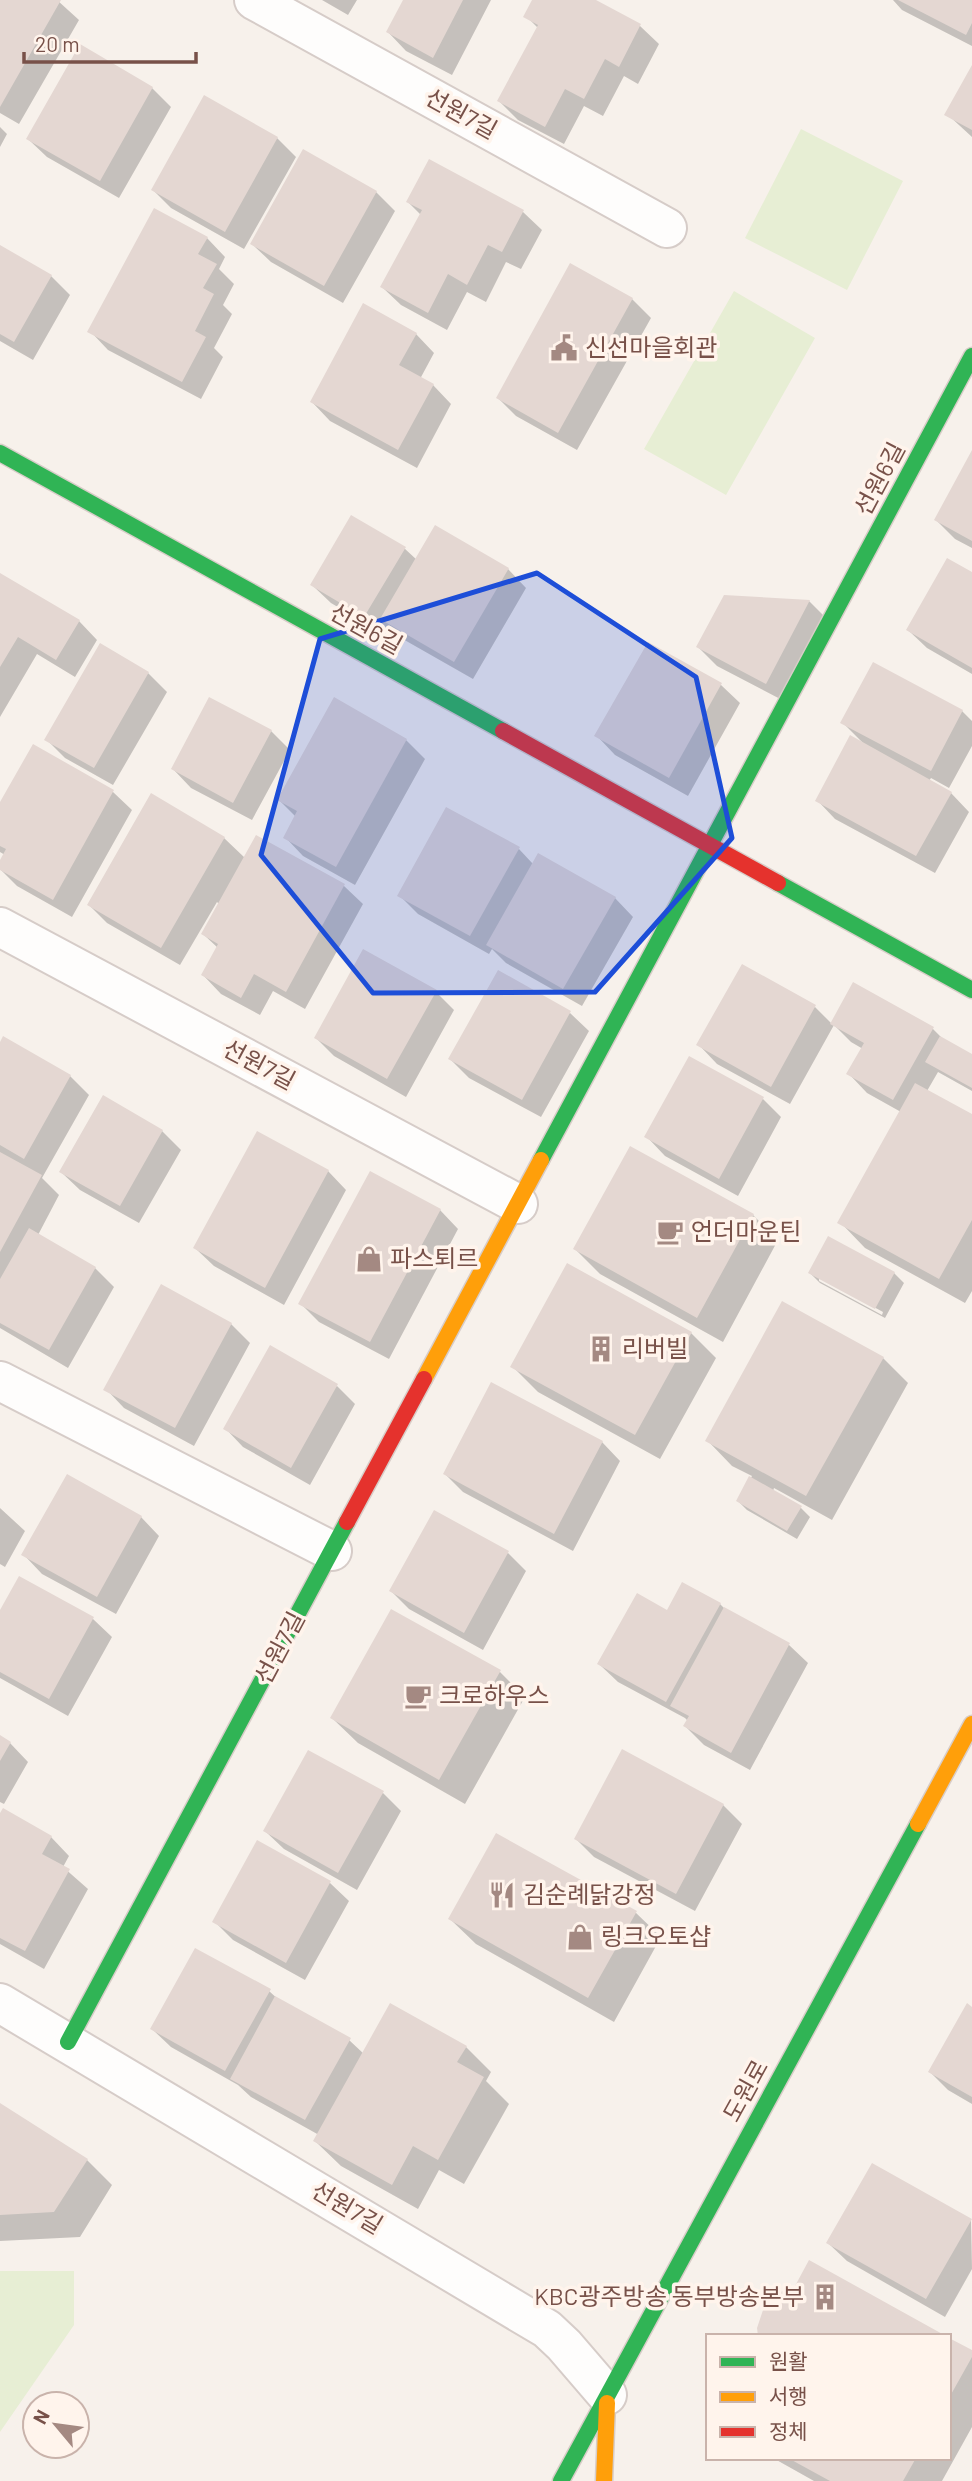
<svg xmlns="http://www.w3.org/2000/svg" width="972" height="2481" font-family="Barlow,'Noto Sans KR',sans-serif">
  <rect width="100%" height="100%" fill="#f7f1eb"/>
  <!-- green -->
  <path fill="#e7eed4" d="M 801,129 L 903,181 L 847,290 L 745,238 Z
    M 734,291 L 815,338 L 726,495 L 644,449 Z
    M 0,2271 L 74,2271 L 74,2325 L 0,2432 Z"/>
  <!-- shadow -->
  <path fill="#0003" fill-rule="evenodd" d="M 0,0 L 57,0 L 79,20 L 19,124 L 0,113 Z
    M 322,0 L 357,0 L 348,15 Z
    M 405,0 L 491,0 L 452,75 L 406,51 L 388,32 Z
    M 534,0 L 592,0 L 640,26 L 659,44 L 638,84 L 624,76 L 603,116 L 584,106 L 564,144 L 518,120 L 499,101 L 538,28 L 526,16 Z
    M 893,0 L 972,0 L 972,46 L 902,10 Z
    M 972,69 L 972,137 L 947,114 Z
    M 152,88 L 171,107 L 119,198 L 47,157 L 28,139 Z
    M 205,98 L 277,138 L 296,157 L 244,249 L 171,208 L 153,190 Z
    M 0,127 L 7,134 L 0,147 Z
    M 304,152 L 376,192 L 395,211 L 343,303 L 271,262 L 252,244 Z
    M 430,162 L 523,212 L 542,230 L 521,269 L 506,262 L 486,302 L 467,292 L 447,330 L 401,305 L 382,287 L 421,215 L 408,202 Z
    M 207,238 L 225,257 L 219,269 L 234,284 L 223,305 L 232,314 L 214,348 L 223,357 L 201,399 L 108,350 L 90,331 Z
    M 0,250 L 51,276 L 70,295 L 33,360 L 0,341 Z
    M 632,299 L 651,318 L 577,450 L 516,416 L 498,398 Z
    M 416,334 L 434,353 L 420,379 L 433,385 L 451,404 L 417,468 L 330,421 L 312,402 Z
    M 972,453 L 972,548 L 955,539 L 936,520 Z
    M 404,548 L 417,560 L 508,569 L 526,588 L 473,679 L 401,638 L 389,625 L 383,634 L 331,603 L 312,585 Z
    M 972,574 L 972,674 L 927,648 L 908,630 Z
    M 0,575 L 79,621 L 97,640 L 75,677 L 37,654 L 0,717 Z
    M 725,597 L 809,601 L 828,620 L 784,701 L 717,666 L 698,647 Z
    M 649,644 L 721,685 L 740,703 L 688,796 L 615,755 L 597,736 Z
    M 148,673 L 167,692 L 113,785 L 65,758 L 46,739 Z
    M 962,711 L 972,721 L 972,746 L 949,788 L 931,778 L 929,781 L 951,793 L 969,812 L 935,873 L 835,819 L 817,800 L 864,744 L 842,722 Z
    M 271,731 L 290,750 L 252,820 L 191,788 L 173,769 Z
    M 406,740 L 425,759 L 355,885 L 303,856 L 285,837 L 296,817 L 279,800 Z
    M 33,747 L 113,792 L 132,810 L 72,917 L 17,886 L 0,869 L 5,855 L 0,852 L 0,805 Z
    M 257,837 L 344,886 L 363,904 L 305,1009 L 273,991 L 260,1015 L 221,994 L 203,975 L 218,948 L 203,934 L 219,904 L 217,902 L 180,965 L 107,923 L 89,905 L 224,838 L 245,858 Z
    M 519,849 L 533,864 L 615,898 L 633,917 L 582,1006 L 506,963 L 492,949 L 489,954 L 418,914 L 399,895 Z
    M 435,991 L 454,1010 L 406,1097 L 334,1056 L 316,1038 Z
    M 815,1007 L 832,1024 L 933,1029 L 945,1041 L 972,1056 L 972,1091 L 938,1072 L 927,1091 L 972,1116 L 972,1291 L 965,1303 L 865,1248 L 840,1222 L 901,1112 L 867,1093 L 849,1074 L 863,1049 L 851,1042 L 834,1025 L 790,1104 L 717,1064 L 699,1045 Z
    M 570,1013 L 589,1031 L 541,1117 L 469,1078 L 450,1059 Z
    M 0,1045 L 70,1076 L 89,1095 L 42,1178 L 59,1195 L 38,1235 L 95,1268 L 114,1287 L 68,1368 L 0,1328 Z
    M 763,1099 L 781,1117 L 738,1196 L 665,1156 L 647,1137 Z
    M 162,1131 L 181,1150 L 139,1223 L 80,1190 L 61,1172 Z
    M 328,1171 L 346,1190 L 284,1305 L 214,1266 L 195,1248 Z
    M 440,1210 L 458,1229 L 389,1359 L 319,1322 L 301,1304 Z
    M 753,1215 L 778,1240 L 723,1342 L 600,1274 L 575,1249 Z
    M 829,1238 L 894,1273 L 904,1283 L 885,1318 L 820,1283 L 810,1273 ZM 819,1277 L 883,1312 L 882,1315 L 819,1281 Z
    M 231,1324 L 250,1343 L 194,1446 L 124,1408 L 106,1389 Z
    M 691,1333 L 716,1358 L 660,1459 L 538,1392 L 513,1367 Z
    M 883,1358 L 908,1383 L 832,1520 L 774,1488 L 773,1491 L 801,1508 L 810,1517 L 797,1539 L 747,1510 L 738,1501 L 752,1476 L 732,1466 L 707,1440 Z
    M 337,1386 L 355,1404 L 310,1485 L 243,1447 L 225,1428 Z
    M 602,1442 L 620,1461 L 573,1551 L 463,1492 L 445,1474 Z
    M 0,1508 L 25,1531 L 5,1567 L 0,1564 Z
    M 141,1517 L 159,1536 L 116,1614 L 42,1574 L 24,1555 Z
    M 508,1553 L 526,1571 L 483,1650 L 409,1609 L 391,1591 Z
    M 20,1578 L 93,1619 L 112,1637 L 68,1716 L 0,1678 L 0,1614 Z
    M 720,1604 L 726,1610 L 789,1645 L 808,1663 L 750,1770 L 704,1745 L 685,1726 L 688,1721 L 685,1718 L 618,1682 L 599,1664 L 667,1612 Z
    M 500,1672 L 525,1697 L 465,1804 L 358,1743 L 332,1718 Z
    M 0,1737 L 10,1743 L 28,1762 L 4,1804 L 0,1802 Z
    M 383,1793 L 401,1811 L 357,1890 L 284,1849 L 265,1831 Z
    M 723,1805 L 742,1824 L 695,1911 L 594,1857 L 576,1839 Z
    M 0,1816 L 51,1837 L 69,1856 L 63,1867 L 88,1889 L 44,1969 L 0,1944 Z
    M 258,1843 L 330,1883 L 349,1901 L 305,1980 L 233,1940 L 214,1921 Z
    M 635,1912 L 661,1937 L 614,2022 L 476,1944 L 450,1919 Z
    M 269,1991 L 280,2001 L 349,2040 L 364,2054 L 466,2047 L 491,2072 L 486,2081 L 509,2104 L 464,2184 L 439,2170 L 418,2209 L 341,2166 L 315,2141 L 319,2135 L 251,2097 L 238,2085 L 171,2047 L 152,2029 Z
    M 972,2009 L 972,2104 L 948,2090 L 930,2072 Z
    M 0,2105 L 87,2160 L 112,2185 L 80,2237 L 0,2241 Z
    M 971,2221 L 972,2269 L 945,2317 L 847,2261 L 828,2243 Z
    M 949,2340 L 972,2352 L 972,2427 L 942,2481 L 814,2481 L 773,2458 L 949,2458 Z"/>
  <!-- building -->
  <path fill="#e4d7d2" d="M 0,0 L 61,0 L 0,107 Z
    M 403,0 L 463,0 L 433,58 L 386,32 Z
    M 532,0 L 596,0 L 641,24 L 619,67 L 605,59 L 584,99 L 565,89 L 545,127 L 497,101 L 538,25 L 523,17 Z
    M 898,0 L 972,0 L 972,23 L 966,35 Z
    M 80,44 L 153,87 L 100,181 L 26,139 Z
    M 972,65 L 972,130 L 944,115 Z
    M 204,95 L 278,137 L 225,232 L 151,190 Z
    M 303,149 L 377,191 L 324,286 L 250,244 Z
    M 429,159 L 524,210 L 502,252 L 488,245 L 467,285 L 448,274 L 428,313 L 380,287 L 422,210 L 406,202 Z
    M 154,208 L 208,237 L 198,254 L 217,264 L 203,288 L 214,294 L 195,331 L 206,337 L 182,382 L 87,332 Z
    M 0,245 L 52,275 L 14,342 L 0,334 Z
    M 570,263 L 633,298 L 558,433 L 496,398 Z
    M 363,303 L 417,333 L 399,365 L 434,384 L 398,450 L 310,402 Z
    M 972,450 L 972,541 L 934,520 Z
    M 351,515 L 406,547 L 364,617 L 310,585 Z
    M 435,525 L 509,568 L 454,662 L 380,619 Z
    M 947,558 L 972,572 L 972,668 L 906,630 Z
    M 0,573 L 80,620 L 56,660 L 18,637 L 0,667 Z
    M 724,595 L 810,600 L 766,684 L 696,647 Z
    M 648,642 L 722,683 L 669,778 L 594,736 Z
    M 100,643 L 149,672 L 94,768 L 44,740 Z
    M 873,662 L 963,710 L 931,771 L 840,723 Z
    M 209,697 L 272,730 L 233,803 L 171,769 Z
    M 334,697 L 407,739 L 336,867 L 283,838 L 297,811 L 277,800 Z
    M 850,735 L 952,792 L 916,856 L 815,801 Z
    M 33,744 L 114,790 L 53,900 L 0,870 L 0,860 L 6,849 L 0,846 L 0,802 Z
    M 151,793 L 225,837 L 161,948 L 87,905 Z
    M 446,807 L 520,847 L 470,936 L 397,896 Z
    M 256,835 L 345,884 L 286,992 L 254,974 L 241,998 L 201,975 L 218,944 L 201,934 Z
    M 538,853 L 616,897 L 563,989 L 486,945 Z
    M 363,949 L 437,990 L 387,1079 L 314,1038 Z
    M 742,964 L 816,1005 L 771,1087 L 696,1045 Z
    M 498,970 L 571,1011 L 522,1100 L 448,1059 Z
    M 853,982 L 934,1027 L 893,1100 L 846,1074 L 864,1043 L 830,1024 Z
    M 3,1036 L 71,1075 L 24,1159 L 0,1145 L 0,1042 Z
    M 940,1036 L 972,1054 L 972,1088 L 925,1062 Z
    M 689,1056 L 764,1097 L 719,1179 L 644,1137 Z
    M 915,1083 L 972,1114 L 972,1220 L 939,1279 L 837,1223 Z
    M 103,1095 L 163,1130 L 120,1206 L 59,1172 Z
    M 257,1131 L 329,1170 L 265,1288 L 193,1248 Z
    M 630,1146 L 754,1214 L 697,1318 L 573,1249 Z
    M 0,1152 L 42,1175 L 0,1252 Z
    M 370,1171 L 441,1209 L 370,1342 L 298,1304 Z
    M 29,1228 L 96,1267 L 49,1350 L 0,1323 L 0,1279 Z
    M 828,1236 L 895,1272 L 875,1309 L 808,1273 Z
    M 567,1263 L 692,1332 L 635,1435 L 510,1367 Z
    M 161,1284 L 232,1323 L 175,1428 L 103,1390 Z
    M 782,1301 L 884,1357 L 806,1496 L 705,1441 Z
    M 270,1345 L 338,1384 L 291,1468 L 223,1429 Z
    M 491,1382 L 603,1441 L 554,1534 L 443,1474 Z
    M 67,1474 L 142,1516 L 97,1597 L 21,1555 Z
    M 749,1476 L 802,1506 L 787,1531 L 736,1501 Z
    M 434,1510 L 509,1551 L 464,1633 L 389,1591 Z
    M 19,1576 L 94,1617 L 49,1699 L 0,1672 L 0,1610 Z
    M 682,1582 L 721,1603 L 666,1702 L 597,1664 L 637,1593 L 667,1610 Z
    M 724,1607 L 790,1643 L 731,1753 L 683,1726 L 689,1716 L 670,1706 Z
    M 391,1609 L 501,1670 L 439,1780 L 330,1718 Z
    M 0,1735 L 11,1742 L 0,1761 Z
    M 622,1749 L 724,1804 L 676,1894 L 574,1839 Z
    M 308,1750 L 384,1791 L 338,1873 L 263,1831 Z
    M 3,1808 L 52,1836 L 42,1854 L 70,1869 L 25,1951 L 0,1938 L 0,1813 Z
    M 496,1833 L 637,1911 L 588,1998 L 448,1919 Z
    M 257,1840 L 331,1881 L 286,1963 L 212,1922 Z
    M 195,1948 L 271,1989 L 225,2071 L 150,2029 Z
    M 275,1996 L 351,2038 L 305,2120 L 230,2079 Z
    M 390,2003 L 467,2046 L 457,2062 L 484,2077 L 438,2160 L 413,2146 L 392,2185 L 313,2141 Z
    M 967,2003 L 972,2007 L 972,2097 L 928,2072 Z
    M 0,2103 L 88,2159 L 54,2212 L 0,2215 Z
    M 872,2163 L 972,2219 L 926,2299 L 826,2243 Z
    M 809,2260 L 946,2336 L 758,2336 L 757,2328 L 763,2310 L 778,2293 L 795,2286 Z
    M 949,2338 L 972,2350 L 972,2357 L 949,2398 Z
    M 788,2458 L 916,2458 L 903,2481 L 830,2481 Z"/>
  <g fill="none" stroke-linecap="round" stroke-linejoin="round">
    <!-- street casing -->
    <g stroke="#d6ccc8" stroke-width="42">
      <path id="street" d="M 254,0 L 667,228
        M 0,927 L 518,1204
        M 0,1381 L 332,1551
        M 0,2003 L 547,2329 L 564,2345 L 607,2395"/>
    </g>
    <!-- fast casing -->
    <g stroke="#d8cdc8" stroke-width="19">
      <path id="fast" d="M 0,453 L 503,731
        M 778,883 L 972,990
        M 541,1160 L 972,356
        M 68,2042 L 347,1522
        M 561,2481 L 918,1824"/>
    </g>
    <!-- slow casing -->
    <g stroke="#d8cdc8" stroke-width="19">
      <path id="slow" d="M 424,1379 L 541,1160
        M 918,1824 L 972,1724
        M 604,2481 L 607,2403"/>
    </g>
    <!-- jam casing -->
    <g stroke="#d8cdc8" stroke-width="19">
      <path id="jam" d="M 503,731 L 778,883
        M 347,1522 L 424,1379"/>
    </g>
    <!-- street -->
    <use href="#street" stroke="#fefdfc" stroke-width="38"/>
    <!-- fast -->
    <use href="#fast" stroke="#30b455" stroke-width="16"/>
    <!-- slow -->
    <use href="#slow" stroke="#ff9f0a" stroke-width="16"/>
    <!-- jam -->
    <use href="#jam" stroke="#e5322d" stroke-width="16"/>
  </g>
  <!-- marked area -->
  <path fill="#1d4ed8" fill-opacity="0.2" stroke="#1d4ed8" stroke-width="5" stroke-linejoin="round" d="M 537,573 L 696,677 L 732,838 L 595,992 L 373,993 L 261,855 L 320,639 Z"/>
  <!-- icons -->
  <defs>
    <g id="civic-bare" transform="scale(2.1)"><path d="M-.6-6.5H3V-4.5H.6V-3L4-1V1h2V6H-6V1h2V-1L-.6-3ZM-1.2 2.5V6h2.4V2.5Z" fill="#a48982" stroke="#fff4ec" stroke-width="2.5" paint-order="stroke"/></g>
    <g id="cafe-bare" transform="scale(2.1)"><path d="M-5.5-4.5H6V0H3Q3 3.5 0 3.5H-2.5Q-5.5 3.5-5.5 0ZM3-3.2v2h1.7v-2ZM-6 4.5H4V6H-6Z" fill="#a48982" stroke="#fff4ec" stroke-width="2.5" paint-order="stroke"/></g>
    <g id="shop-bare" transform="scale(2.1)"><path d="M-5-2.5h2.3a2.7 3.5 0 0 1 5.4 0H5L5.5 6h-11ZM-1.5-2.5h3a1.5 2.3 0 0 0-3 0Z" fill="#a48982" stroke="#fff4ec" stroke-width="2.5" paint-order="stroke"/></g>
    <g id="building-bare" transform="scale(2.1)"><path d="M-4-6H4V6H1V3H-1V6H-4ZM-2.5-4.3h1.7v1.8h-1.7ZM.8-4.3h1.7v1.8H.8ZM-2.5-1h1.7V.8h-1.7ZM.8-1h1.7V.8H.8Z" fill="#a48982" stroke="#fff4ec" stroke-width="2.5" paint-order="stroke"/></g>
    <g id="restaurant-bare" transform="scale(2.1)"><path d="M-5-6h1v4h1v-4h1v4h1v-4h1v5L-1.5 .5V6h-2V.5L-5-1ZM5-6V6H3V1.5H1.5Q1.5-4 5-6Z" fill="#a48982" stroke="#fff4ec" stroke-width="2.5" paint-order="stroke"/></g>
  </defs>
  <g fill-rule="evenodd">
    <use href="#civic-bare" x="564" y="348"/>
    <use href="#cafe-bare" x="670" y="1232"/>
    <use href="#shop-bare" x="369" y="1259"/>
    <use href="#building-bare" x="601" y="1349"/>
    <use href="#cafe-bare" x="418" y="1696"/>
    <use href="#restaurant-bare" x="502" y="1895"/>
    <use href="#shop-bare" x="580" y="1937"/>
    <use href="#building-bare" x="825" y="2297"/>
  </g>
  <g text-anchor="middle" stroke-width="7" stroke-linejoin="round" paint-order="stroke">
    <!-- street labels -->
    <g font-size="24" fill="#785149" stroke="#fff4ec">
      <text transform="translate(461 114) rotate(29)" y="8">선원7길</text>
      <text transform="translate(880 479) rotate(-62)" y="8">선원6길</text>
      <text transform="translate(366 629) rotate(29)" y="8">선원6길</text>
      <text transform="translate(259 1065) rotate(28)" y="8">선원7길</text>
      <text transform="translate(280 1648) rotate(-62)" y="8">선원7길</text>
      <text transform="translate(746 2091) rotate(-61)" y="8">도원로</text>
      <text transform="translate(347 2208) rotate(31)" y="8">선원7길</text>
    </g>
    <!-- poi labels -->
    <g font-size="24" fill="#785149" stroke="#fff4ec" text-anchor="start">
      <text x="585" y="356">신선마을회관</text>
      <text x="691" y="1240">언더마운틴</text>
      <text x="390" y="1267">파스퇴르</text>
      <text x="622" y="1357">리버빌</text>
      <text x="439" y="1704">크로하우스</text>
      <text x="523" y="1903">김순례닭강정</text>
      <text x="601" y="1945">링크오토샵</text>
      <text x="804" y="2305" text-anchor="end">KBC광주방송 동부방송본부</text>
    </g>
  </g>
  <!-- legend -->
  <rect x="706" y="2334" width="245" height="126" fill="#fff4ec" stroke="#c9b3ab" stroke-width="2"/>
  <rect x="720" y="2357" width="35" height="10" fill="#30b455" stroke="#c9b3ab" stroke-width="2"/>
  <text x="769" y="2369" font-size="21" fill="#785149">원활</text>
  <rect x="720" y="2392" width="35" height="10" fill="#ff9f0a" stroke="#c9b3ab" stroke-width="2"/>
  <text x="769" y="2404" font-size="21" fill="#785149">서행</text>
  <rect x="720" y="2427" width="35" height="10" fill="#e5322d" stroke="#c9b3ab" stroke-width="2"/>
  <text x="769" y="2439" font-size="21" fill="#785149">정체</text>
  <!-- north arrow -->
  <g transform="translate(56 2425) rotate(299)"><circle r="33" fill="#fff4ec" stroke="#c9b3ab" stroke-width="2"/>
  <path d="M0-5L12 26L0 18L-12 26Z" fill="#a48982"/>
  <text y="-10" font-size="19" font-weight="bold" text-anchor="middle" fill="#785149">N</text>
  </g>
  <!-- scale -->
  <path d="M24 52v10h172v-10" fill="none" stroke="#785149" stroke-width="3.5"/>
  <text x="35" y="52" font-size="21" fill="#785149" stroke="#fff4ec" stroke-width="5" paint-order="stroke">20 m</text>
</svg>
